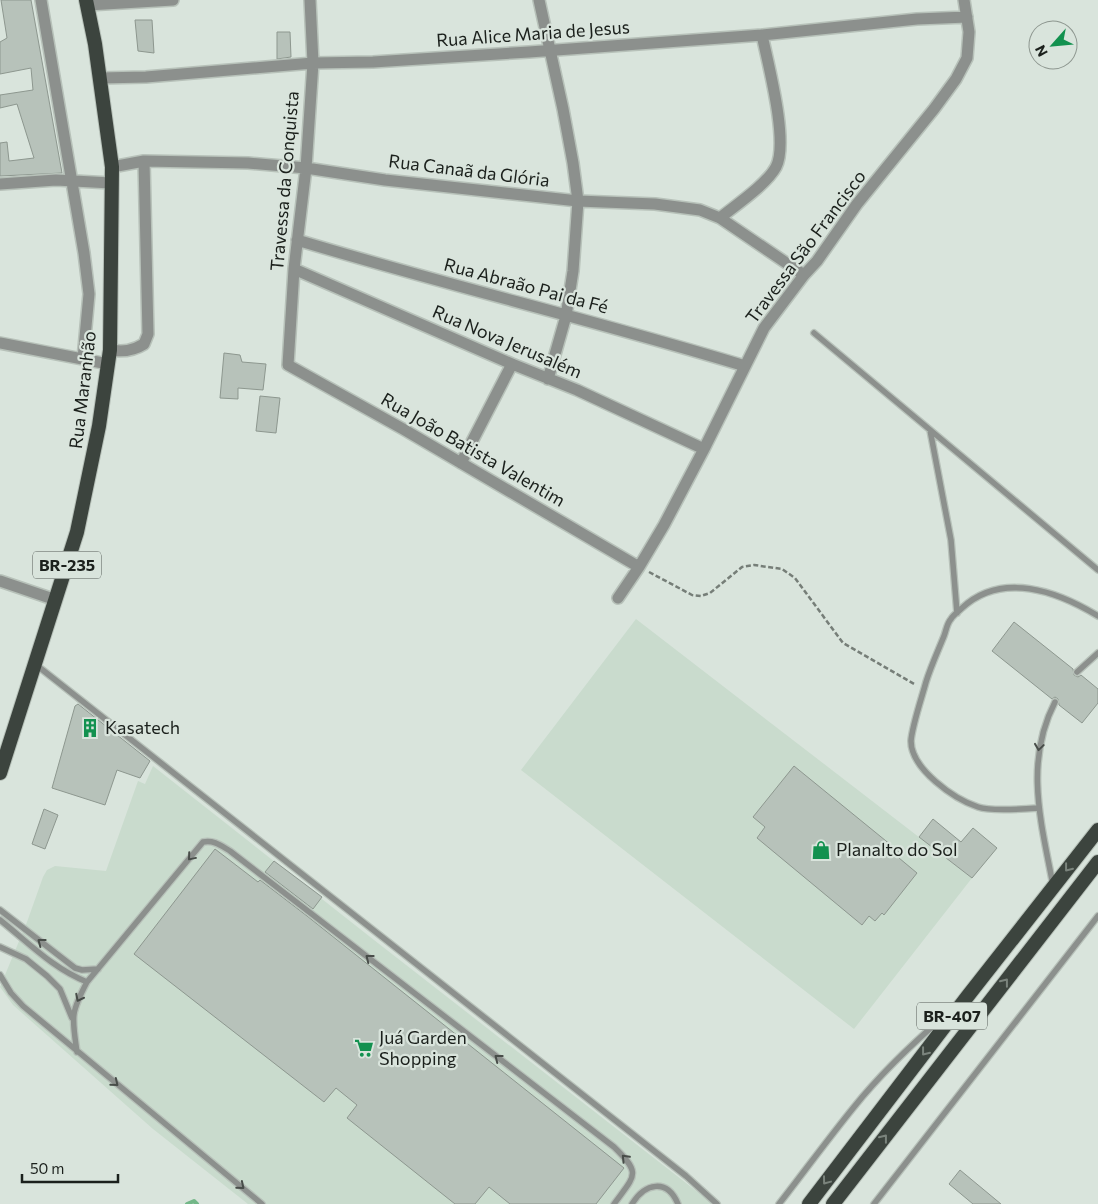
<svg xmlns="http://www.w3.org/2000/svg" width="1098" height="1204" font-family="Commissioner,sans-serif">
  <rect width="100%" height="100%" fill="#d9e4dc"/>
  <!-- built -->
  <path fill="#c9dbcd" d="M 636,619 L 972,878 L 854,1029 L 521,770 Z
    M 153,766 L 374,940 L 713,1204 L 248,1204 L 153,1129 L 13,1005 L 0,987 L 27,922 L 43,877 L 47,870 L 55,866 L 106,871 L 138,781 L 145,784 Z"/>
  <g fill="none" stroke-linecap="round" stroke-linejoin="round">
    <!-- stream -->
    <path stroke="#73b788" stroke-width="4" d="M 187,1204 L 194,1201 L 197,1204"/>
  </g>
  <!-- building -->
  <path fill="#b7c2ba" stroke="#8d978f" d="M 1,0 L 31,0 L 62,173 L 0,176 L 0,143 L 7,142 L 9,161 L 34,158 L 17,104 L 0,108 L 0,95 L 33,90 L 31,68 L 0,74 L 0,42 L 7,38 Z
    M 135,20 L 152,20 L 154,53 L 138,51 Z
    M 277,32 L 290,32 L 291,57 L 277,59 Z
    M 224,353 L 240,355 L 242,362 L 266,364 L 263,390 L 238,388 L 238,399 L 220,398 Z
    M 260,396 L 280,398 L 276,433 L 256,431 Z
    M 1014,622 L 1073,669 L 1074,675 L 1078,677 L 1081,675 L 1098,689 L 1098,703 L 1082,723 L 1059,705 L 1058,699 L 1055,697 L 1052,699 L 992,651 Z
    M 78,704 L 150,761 L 140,778 L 117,770 L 105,805 L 52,788 L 75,706 Z
    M 794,766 L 902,854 L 899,858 L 917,873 L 884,915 L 882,913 L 875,921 L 869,916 L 862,925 L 757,838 L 765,827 L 753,817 Z
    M 44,809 L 58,815 L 45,849 L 32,844 Z
    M 933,819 L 961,842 L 973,828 L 997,848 L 972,878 L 919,837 Z
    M 215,849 L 258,882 L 260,880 L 307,916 L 624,1168 L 596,1204 L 510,1204 L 489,1187 L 475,1204 L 455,1204 L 347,1118 L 357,1105 L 336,1088 L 324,1102 L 134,954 Z
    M 274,861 L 322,897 L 313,909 L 265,872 Z
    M 960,1170 L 1001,1204 L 973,1204 L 949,1184 Z"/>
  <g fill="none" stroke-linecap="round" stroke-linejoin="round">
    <!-- service casing -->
    <g stroke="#b7c1b9" stroke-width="8">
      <path id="service" d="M 814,333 L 1098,570
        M 930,430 L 951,540 L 957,613
        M 35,664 L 686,1176 L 717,1204
        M 1077,672 L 1098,653
        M 1038,808 C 1024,809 990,811 978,807 C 954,799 911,769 911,741 C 912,726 922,697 926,682 C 931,666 938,651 944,636 C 946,631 947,623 951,619 C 953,615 958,612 962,608 C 1002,571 1057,591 1098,616
        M 1053,885 C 1041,822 1024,762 1055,702
        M 0,910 L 75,968 L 82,970 L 98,969
        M 0,920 C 29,943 52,968 87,982
        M 0,947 L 26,959 L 47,976 L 60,989 L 72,1018
        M 0,975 L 11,993 L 23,1006 L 262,1204
        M 77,1052 C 72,1017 70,1014 87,982 L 203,842 C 214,840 220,845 230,851 L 614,1147 C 642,1174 635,1175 614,1204
        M 632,1204 C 645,1183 667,1178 678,1204
        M 779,1204 C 804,1172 828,1139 854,1107 C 882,1072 914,1042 948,1013
        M 874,1204 L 1098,916"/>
    </g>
    <!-- minor casing -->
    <g stroke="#b7c1b9" stroke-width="14">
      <path id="minor" d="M 41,0 L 84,253 L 89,294 L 83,359
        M 310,0 L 313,63 L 306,168 L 294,269 L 288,365 L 403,429 L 639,567
        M 539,0 L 563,109 L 573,163 L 578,201 L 573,271 L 566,316 L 548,379
        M 88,5 L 173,0
        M 100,78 L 146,77 L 313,63 L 373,62 L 529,52 L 762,35 L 917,19 L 967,17
        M 112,167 L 144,161 L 248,163 L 306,168 L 385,180 L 578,201 L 655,204 L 700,210 L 720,218 L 804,275
        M 0,184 L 56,180 L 111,183
        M 720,218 C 736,205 767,184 776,167 C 789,142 768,64 762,35
        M 297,240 C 446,285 597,321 745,366
        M 294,269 L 512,364 L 577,390 L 704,449
        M 0,343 L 108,364
        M 110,350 C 123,352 133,351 144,344 L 148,334 L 144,161
        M 461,463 L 512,364
        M 0,581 L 56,600
        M 618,598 L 639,567 L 664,525 L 704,449 L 764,328 L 804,275 L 817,261 L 857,204 L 934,109 L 956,79 L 967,58 L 969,32 L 964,0"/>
    </g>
    <!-- trunk casing -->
    <g stroke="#b7c1b9" stroke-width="16">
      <path id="trunk" d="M 0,773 L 77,532 L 99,426 L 110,350 L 112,167 L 95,44 L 86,0
        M 809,1204 L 967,997 L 1098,830
        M 833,1204 L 1098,862"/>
    </g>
    <!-- path -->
    <path stroke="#767e78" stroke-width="2.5" stroke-dasharray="5 2.5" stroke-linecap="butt" d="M 649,572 L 692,595 L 701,596 L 710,593 L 742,567 L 754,565 L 782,569 L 795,578 L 843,643 L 916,685"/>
    <!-- service -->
    <use href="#service" stroke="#8c908d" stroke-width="5.5"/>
    <!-- minor -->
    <use href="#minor" stroke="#8c908d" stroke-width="11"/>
    <!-- trunk -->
    <use href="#trunk" stroke="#3c443e" stroke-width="14"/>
  </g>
  <!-- one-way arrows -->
  <defs><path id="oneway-chevron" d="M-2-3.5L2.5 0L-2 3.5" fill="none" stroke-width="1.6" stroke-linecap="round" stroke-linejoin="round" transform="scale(1.25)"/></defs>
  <g stroke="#484d49">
    <use href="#oneway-chevron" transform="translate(1039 747) rotate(98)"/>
    <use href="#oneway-chevron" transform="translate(191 857) rotate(130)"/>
    <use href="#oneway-chevron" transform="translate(41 942) rotate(-143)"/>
    <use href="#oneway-chevron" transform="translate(369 958) rotate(-142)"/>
    <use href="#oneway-chevron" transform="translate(79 998) rotate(117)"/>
    <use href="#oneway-chevron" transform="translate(498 1058) rotate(-142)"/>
    <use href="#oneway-chevron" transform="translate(115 1083) rotate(39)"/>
    <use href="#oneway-chevron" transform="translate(625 1158) rotate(-134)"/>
    <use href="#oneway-chevron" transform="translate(241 1186) rotate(40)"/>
  </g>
  <g stroke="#7b847d">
    <use href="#oneway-chevron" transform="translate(1068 868) rotate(128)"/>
    <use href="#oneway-chevron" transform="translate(1005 982) rotate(-52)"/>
    <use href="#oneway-chevron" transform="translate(925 1052) rotate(128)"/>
    <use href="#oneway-chevron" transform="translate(884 1138) rotate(-52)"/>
    <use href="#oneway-chevron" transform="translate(826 1181) rotate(127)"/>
  </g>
  <!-- icons -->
  <defs>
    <g id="building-bare" transform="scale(1.5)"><path d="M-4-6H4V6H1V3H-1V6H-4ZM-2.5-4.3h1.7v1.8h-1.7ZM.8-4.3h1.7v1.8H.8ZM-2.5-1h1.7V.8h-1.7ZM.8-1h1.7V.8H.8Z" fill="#12914f" stroke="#d9e4dc" stroke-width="2.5" paint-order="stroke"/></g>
    <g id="shop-bare" transform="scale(1.5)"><path d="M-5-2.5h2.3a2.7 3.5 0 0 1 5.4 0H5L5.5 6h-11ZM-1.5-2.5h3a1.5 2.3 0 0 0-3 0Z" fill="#12914f" stroke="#d9e4dc" stroke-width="2.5" paint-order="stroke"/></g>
    <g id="supermarket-bare" transform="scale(1.5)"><path d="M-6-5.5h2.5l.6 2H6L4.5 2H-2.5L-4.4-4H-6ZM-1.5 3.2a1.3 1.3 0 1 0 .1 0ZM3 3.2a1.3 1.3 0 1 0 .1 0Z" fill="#12914f" stroke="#d9e4dc" stroke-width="2.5" paint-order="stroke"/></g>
  </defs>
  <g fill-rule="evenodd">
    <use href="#building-bare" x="90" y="728"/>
    <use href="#shop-bare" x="821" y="850"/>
    <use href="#supermarket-bare" x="364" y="1048"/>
  </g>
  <g text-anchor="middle" stroke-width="4.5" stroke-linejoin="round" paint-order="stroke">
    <!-- shield labels -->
    <g fill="#d9e4dc" stroke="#545b56" stroke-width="1">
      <rect x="33" y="551.5" width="68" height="27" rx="4"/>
      <rect x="917" y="1002.5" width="70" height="27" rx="4"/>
    </g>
    <g font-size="16" font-weight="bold" fill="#1b201c">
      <text x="67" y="571">BR-235</text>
      <text x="952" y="1022">BR-407</text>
    </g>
    <!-- street labels -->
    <g font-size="18" fill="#1b201c" stroke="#d9e4dc">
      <text transform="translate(533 34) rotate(-4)" y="6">Rua Alice Maria de Jesus</text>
      <text transform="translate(469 171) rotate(7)" y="6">Rua Canaã da Glória</text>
      <text transform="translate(285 181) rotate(-85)" y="6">Travessa da Conquista</text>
      <text transform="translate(806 247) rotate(-53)" y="6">Travessa São Francisco</text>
      <text transform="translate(526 286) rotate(15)" y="6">Rua Abraão Pai da Fé</text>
      <text transform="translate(507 342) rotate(23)" y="6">Rua Nova Jerusalém</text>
      <text transform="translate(83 390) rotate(-83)" y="6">Rua Maranhão</text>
      <text transform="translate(473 450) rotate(30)" y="6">Rua João Batista Valentim</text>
    </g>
    <!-- poi labels -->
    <g font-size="18" fill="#1b201c" stroke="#d9e4dc" text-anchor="start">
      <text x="105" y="734">Kasatech</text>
      <text x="836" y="856">Planalto do Sol</text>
      <text x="379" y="1044">Juá Garden<tspan x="379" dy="21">Shopping</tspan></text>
    </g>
  </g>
  <!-- north arrow -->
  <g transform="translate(1053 45) rotate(243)"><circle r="24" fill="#d9e4dc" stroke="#8d968f"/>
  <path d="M0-4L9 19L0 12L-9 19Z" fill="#12914f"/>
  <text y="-8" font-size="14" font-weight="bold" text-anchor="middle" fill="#1b201c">N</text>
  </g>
  <!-- scale -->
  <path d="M22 1174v8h96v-8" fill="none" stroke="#1b201c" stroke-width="2.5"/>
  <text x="30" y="1174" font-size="15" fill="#1b201c" stroke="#d9e4dc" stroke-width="4" paint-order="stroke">50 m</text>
</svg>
